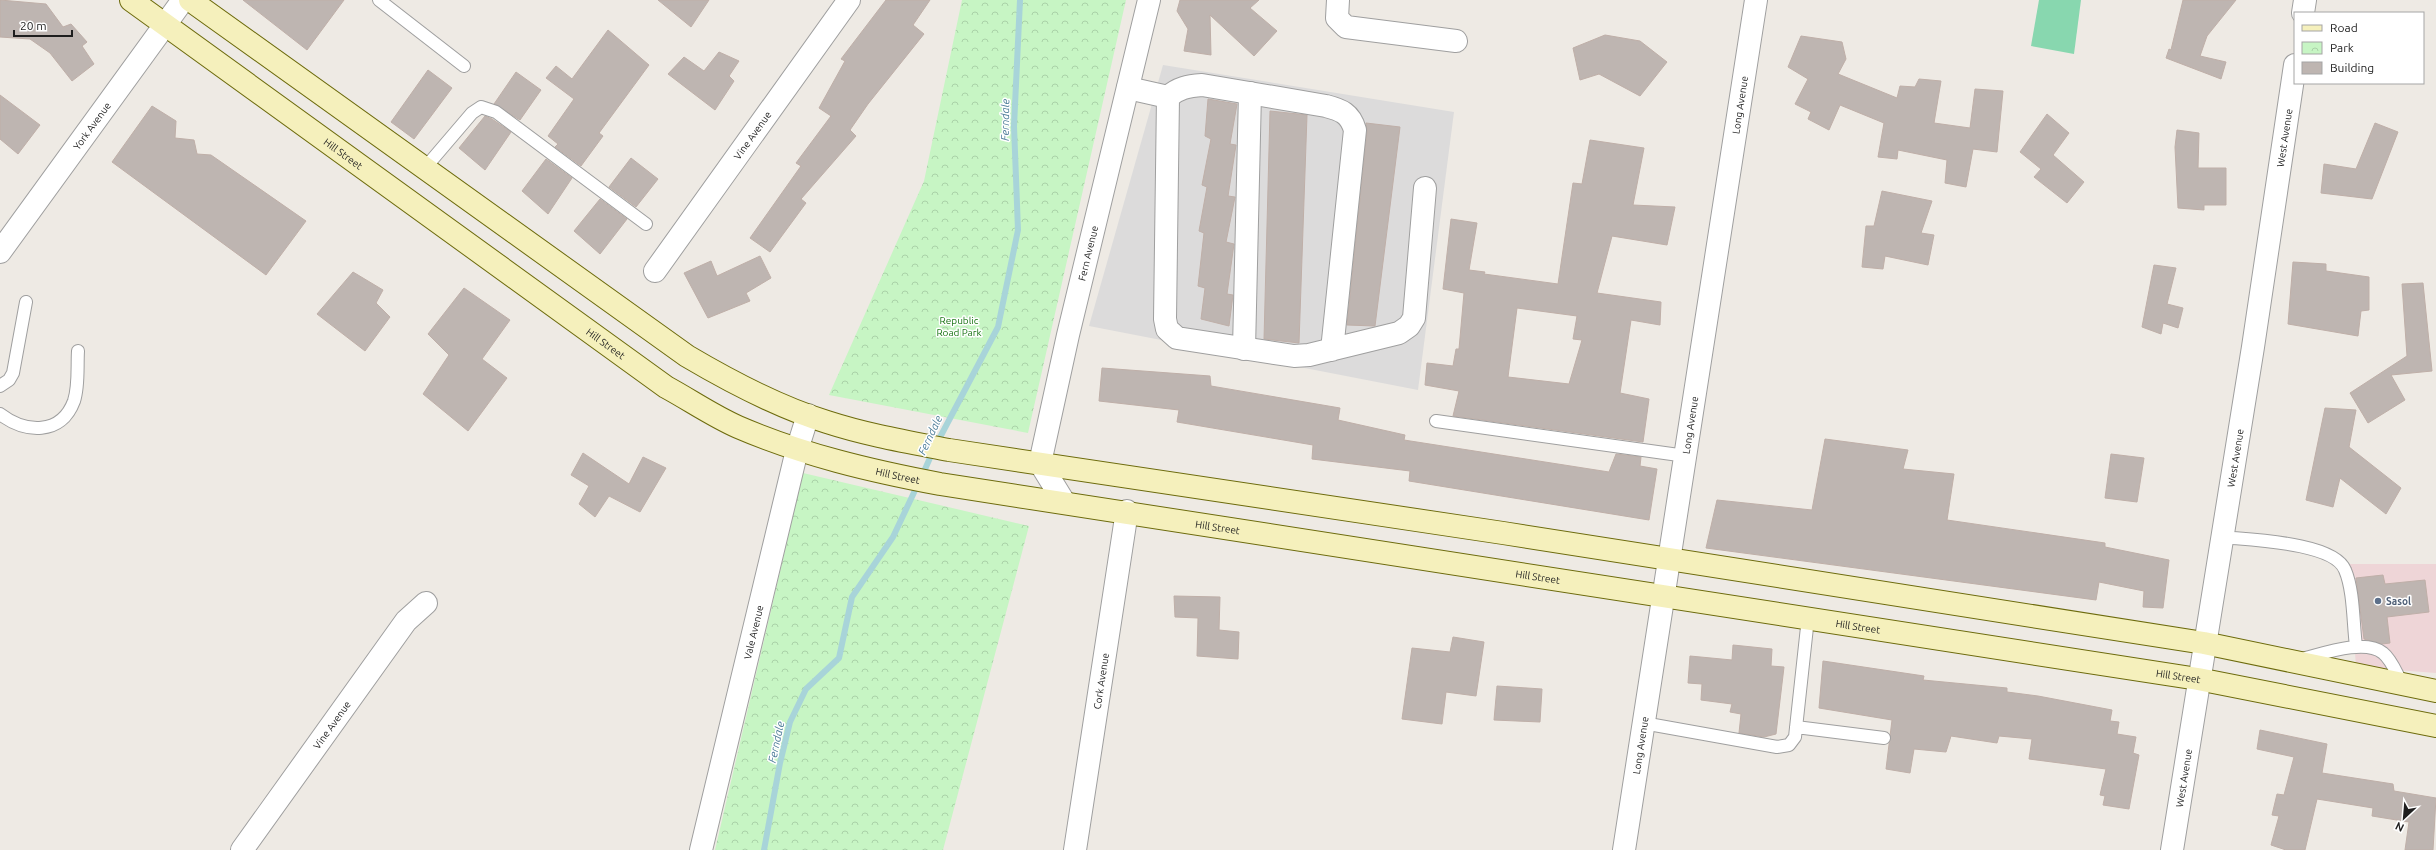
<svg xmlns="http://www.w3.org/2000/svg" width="2436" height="850" font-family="Ubuntu,sans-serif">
  <defs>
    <pattern id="park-crowns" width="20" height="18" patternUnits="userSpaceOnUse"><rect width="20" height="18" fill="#c7f5c4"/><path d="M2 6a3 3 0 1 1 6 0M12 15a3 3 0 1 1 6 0" fill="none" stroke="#aad2a8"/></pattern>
  </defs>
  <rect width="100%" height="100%" fill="#eeeae4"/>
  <!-- residential -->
  <path fill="#dcdbdb" d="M 1163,65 L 1454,112 L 1418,390 L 1089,326 Z"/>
  <!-- commercial -->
  <path fill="#eed5d7" d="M 2349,564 L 2436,564 L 2436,673 L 2356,667 Z"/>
  <!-- park -->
  <path fill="url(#park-crowns)" d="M 962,0 L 1126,0 L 1028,433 L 829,395 L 924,181 Z
    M 803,473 L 1029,526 L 943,850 L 715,850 Z"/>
  <!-- pitch -->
  <path fill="#88d7af" d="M 2039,0 L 2081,0 L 2074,54 L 2031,46 Z"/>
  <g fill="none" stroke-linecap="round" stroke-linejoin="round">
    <!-- stream -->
    <path stroke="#a8d4d9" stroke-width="6" d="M 937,443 L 998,327 L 1018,230 L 1014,126 L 1020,0
      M 922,476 L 933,451
      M 764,850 L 780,763 L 790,722 L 806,689 L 839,658 L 852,597 L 893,537 L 918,484"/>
  </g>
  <!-- building -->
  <path fill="#beb5b1" stroke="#bfafa8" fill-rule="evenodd" d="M 0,0 L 46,4 L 63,27 L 71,24 L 87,42 L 82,46 L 94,64 L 72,81 L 50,53 L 30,39 L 0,37 Z
    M 243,0 L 344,0 L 307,50 Z
    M 658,0 L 709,0 L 691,27 Z
    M 886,0 L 930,0 L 913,25 L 924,34 L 868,104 L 850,130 L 856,136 L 801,199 L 806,203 L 770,252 L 750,238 L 801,166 L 796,163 L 831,116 L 819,108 L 845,61 L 841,59 Z
    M 1180,0 L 1259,0 L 1250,8 L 1277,31 L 1254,56 L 1210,15 L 1211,55 L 1184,51 L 1188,29 L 1177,11 Z
    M 2183,0 L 2236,0 L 2207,36 L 2200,56 L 2226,62 L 2221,79 L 2166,58 L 2169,49 L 2171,50 Z
    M 608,30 L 649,65 L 599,133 L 603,136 L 581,166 L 555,147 L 558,144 L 548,136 L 574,99 L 546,78 L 556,66 L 572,79 Z
    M 1605,35 L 1640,41 L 1667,62 L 1640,96 L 1599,74 L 1580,80 L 1573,48 Z
    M 1801,36 L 1842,42 L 1846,59 L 1838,74 L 1897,98 L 1900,86 L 1915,87 L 1919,79 L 1941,81 L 1934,123 L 1970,128 L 1975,89 L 2003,91 L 1997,152 L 1973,149 L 1966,187 L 1945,183 L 1947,160 L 1898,150 L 1897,159 L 1878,157 L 1884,123 L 1840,105 L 1829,130 L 1808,119 L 1811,112 L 1795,104 L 1808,79 L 1788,67 Z
    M 719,52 L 739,61 L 729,76 L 734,81 L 715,110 L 668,74 L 684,57 L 704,71 Z
    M 428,70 L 452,88 L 414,139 L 391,122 Z
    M 516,72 L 541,90 L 520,120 L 494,104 Z
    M 0,95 L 40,125 L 18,154 L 0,139 Z
    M 1208,99 L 1237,104 L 1230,144 L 1236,145 L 1228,196 L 1235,197 L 1226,242 L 1234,244 L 1227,294 L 1233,295 L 1229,326 L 1201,319 L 1205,288 L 1198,286 L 1204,233 L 1199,231 L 1207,187 L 1202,185 L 1211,139 L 1205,136 Z
    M 152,106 L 176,121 L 175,138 L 194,140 L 197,154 L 211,155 L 306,221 L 266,275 L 112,162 Z
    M 1270,111 L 1307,115 L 1299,343 L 1264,339 Z
    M 2047,114 L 2069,133 L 2053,155 L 2084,182 L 2067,203 L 2034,177 L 2041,169 L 2020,152 Z
    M 485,116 L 492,119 L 511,132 L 485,170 L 459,148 Z
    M 1366,123 L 1400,127 L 1375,326 L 1347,325 L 1367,131 Z
    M 2375,123 L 2398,132 L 2372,199 L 2321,193 L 2324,164 L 2356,169 Z
    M 2177,130 L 2199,133 L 2198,168 L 2226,168 L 2226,205 L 2204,205 L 2204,210 L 2178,208 L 2175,147 Z
    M 1590,140 L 1644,148 L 1633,205 L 1675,207 L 1667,245 L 1612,236 L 1597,293 L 1661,302 L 1660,325 L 1631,320 L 1620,393 L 1649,399 L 1643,442 L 1453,416 L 1459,391 L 1425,385 L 1427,363 L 1453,366 L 1456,349 L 1459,349 L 1464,293 L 1443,289 L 1451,219 L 1477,223 L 1469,270 L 1485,272 L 1484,274 L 1558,284 L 1573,183 L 1582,184 ZM 1517,308 L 1577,316 L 1573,339 L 1582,340 L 1569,384 L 1508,377 Z
    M 631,158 L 658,179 L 636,207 L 609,187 Z
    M 546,159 L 572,178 L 548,214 L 522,191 Z
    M 1882,191 L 1932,201 L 1921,233 L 1934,235 L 1928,265 L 1885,256 L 1883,269 L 1862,267 L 1866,226 L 1874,226 Z
    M 600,199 L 627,219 L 600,254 L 574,231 Z
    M 760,256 L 771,278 L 746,293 L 750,301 L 708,318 L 684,273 L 711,261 L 717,276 Z
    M 2293,262 L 2326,264 L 2326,271 L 2369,277 L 2369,310 L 2361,311 L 2358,336 L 2288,324 Z
    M 2154,265 L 2176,268 L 2167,304 L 2183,308 L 2178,328 L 2163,323 L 2161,334 L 2142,327 Z
    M 353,272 L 383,290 L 376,303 L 390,317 L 365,351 L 317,314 Z
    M 2423,283 L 2432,371 L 2391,375 L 2405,400 L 2368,423 L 2350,393 L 2407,356 L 2402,284 Z
    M 464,288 L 510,320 L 482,359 L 507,378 L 468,431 L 423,394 L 449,355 L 428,334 Z
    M 1102,368 L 1210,376 L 1211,386 L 1340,408 L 1338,420 L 1405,435 L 1404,440 L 1609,472 L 1616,454 L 1641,457 L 1640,466 L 1657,469 L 1649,520 L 1409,481 L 1410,471 L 1312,459 L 1313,445 L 1177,422 L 1179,410 L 1099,401 Z
    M 2325,408 L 2356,410 L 2349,447 L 2401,488 L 2386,514 L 2340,478 L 2333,507 L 2306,500 Z
    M 1825,439 L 1908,450 L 1903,469 L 1954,474 L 1947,520 L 2105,543 L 2105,547 L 2169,560 L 2163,608 L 2143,607 L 2144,591 L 2099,582 L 2096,600 L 1706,548 L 1717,500 L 1812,510 Z
    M 583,453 L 629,484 L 643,457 L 666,468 L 640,512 L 609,496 L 595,517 L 579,504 L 589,486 L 571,475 Z
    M 2111,454 L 2144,458 L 2137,502 L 2105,498 Z
    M 2383,575 L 2385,584 L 2425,580 L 2429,612 L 2387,617 L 2390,643 L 2382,644 L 2364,639 L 2356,578 Z
    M 1174,596 L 1220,597 L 1219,630 L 1239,632 L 1238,659 L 1197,656 L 1198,618 L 1175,617 Z
    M 1453,637 L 1484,642 L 1476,696 L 1446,692 L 1442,724 L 1402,719 L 1412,648 L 1450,652 Z
    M 1733,645 L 1772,649 L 1771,666 L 1784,667 L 1776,734 L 1764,737 L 1739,733 L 1741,714 L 1730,712 L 1732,704 L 1701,700 L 1702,684 L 1688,683 L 1690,656 L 1732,660 Z
    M 1823,661 L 1924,676 L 1923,680 L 2007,688 L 2007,692 L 2038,696 L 2112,710 L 2110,721 L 2119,722 L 2117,734 L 2136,737 L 2133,753 L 2139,755 L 2129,809 L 2103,805 L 2105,796 L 2100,795 L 2106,769 L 2029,759 L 2032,739 L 1999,736 L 1997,743 L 1951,736 L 1946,752 L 1914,749 L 1910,773 L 1886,769 L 1892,720 L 1819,708 Z
    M 1497,686 L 1542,689 L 1540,722 L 1494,720 Z
    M 2260,730 L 2327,744 L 2322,773 L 2393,784 L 2394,791 L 2436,798 L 2433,850 L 2405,850 L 2409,822 L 2372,816 L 2373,808 L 2317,799 L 2305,850 L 2286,850 L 2271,845 L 2279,816 L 2272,815 L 2277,794 L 2284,795 L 2294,757 L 2257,749 Z"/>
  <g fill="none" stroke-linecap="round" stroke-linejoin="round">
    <!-- lane casing -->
    <g stroke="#9f9f9f" stroke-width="14">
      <path id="lane" d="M 379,0 L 464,66
        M 425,168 L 472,113 L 481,107 L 496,112 L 646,224
        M 0,386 L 9,380 L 13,373 L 26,302
        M 0,414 C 25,433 61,436 74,401 C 79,386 77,367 78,351
        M 1436,421 L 1686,456
        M 2221,537 C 2249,540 2334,542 2345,570 C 2354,591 2353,624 2356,646
        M 2302,659 C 2322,654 2365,638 2383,653 C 2392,660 2397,675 2403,685
        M 1643,723 L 1777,747 L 1789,745 L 1795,737 L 1808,618
        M 1796,727 L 1884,738"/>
    </g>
    <!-- street casing -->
    <g stroke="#9f9f9f" stroke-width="24">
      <g id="street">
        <path d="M 1338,0 L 1337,18 L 1346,27 L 1456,41"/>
        <path d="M 2303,13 L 2305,0"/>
        <path d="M 1128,88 L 1168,97"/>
        <path id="s1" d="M 0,252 L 183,0"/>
        <path id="s2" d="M 655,271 L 849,0"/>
        <path d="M 1244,349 L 1250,93"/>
        <path d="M 1332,350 L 1355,130 C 1350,113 1341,110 1326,106 L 1202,85 C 1188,86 1178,88 1168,97 L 1165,319 L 1167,329 L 1177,338 L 1294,356 L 1309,355 L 1399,333 L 1409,326 L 1414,318 L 1425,188"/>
        <path id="s3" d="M 1064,502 L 1040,463 L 1068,335 L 1149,0"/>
        <path id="s4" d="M 242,850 L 406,621 L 426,603"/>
        <path id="s5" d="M 701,850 L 797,450 L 808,415"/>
        <path id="s6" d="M 1075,850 L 1127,511"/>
        <path id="s7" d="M 1624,850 L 1756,0"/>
        <path id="s8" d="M 2172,850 L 2253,347 L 2295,65"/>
      </g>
    </g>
    <!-- secondary casing -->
    <g stroke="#6d6b0d" stroke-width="24">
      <g id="secondary">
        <path id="s9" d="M 131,0 L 666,387 C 690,400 713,416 738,427 C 803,455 871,471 940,484 L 2198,679 L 2436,726"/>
        <path d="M 190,0 L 687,356 C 731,382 778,407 827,422 C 867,435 908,442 949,450 L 1503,533 L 2204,643 L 2436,691"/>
      </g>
    </g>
    <!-- lane -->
    <use href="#lane" stroke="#fff" stroke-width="12"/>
    <!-- street -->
    <use href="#street" stroke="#fff" stroke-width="22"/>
    <!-- secondary -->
    <use href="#secondary" stroke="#f5f0bc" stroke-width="22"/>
  </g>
  <!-- markers -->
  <circle fill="#5c6f8a" stroke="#fff" stroke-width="1.5" cx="2378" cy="601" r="4"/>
  <g text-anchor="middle" stroke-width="3" stroke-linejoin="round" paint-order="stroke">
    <!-- street labels -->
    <g font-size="10" fill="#1e1e1e" stroke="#fff">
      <text dy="4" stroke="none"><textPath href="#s7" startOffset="754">Long Avenue</textPath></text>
      <text dy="4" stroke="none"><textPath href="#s1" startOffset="156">York Avenue</textPath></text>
      <text dy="4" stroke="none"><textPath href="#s2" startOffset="167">Vine Avenue</textPath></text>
      <text dy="4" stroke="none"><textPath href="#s8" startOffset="721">West Avenue</textPath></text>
      <text dy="4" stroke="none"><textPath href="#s9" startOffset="262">Hill Street</textPath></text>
      <text dy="4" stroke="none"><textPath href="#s3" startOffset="261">Fern Avenue</textPath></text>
      <text dy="4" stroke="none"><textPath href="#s9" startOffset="586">Hill Street</textPath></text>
      <text dy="4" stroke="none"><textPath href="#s7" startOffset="430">Long Avenue</textPath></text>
      <text dy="4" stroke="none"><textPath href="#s8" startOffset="397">West Avenue</textPath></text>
      <text dy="4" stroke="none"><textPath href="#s9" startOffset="910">Hill Street</textPath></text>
      <text dy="4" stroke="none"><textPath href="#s9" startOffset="1234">Hill Street</textPath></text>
      <text dy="4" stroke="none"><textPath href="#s9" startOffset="1558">Hill Street</textPath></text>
      <text dy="4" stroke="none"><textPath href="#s9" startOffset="1882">Hill Street</textPath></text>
      <text dy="4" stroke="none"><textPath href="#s5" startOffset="224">Vale Avenue</textPath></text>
      <text dy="4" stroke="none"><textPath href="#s9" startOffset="2206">Hill Street</textPath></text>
      <text dy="4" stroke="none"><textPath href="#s6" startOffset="171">Cork Avenue</textPath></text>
      <text dy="4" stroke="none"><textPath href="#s4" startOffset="154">Vine Avenue</textPath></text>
      <text dy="4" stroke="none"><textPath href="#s7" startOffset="106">Long Avenue</textPath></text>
      <text dy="4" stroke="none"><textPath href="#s8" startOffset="73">West Avenue</textPath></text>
    </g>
    <!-- park labels -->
    <g font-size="10" fill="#187413" stroke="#fff">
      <text x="959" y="324">Republic<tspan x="959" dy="12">Road Park</tspan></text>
    </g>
    <!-- service labels -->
    <g font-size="10" font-weight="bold" fill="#4e5e75" stroke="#fff" text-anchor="start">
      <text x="2386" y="605">Sasol</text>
    </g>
    <!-- water labels -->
    <g font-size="11" font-style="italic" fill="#4b7b97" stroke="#fff">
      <text transform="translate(1005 120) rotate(-89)" y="4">Ferndale</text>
      <text transform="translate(930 435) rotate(-65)" y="4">Ferndale</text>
      <text transform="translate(776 742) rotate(-78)" y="4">Ferndale</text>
    </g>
  </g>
  <!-- legend -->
  <rect x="2294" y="12" width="130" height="72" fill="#ffffff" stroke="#a5a5a5"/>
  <rect x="2302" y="25" width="20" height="6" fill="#f5f0bc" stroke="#a5a5a5"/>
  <text x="2330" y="32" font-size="12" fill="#1e1e1e">Road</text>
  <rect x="2302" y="42" width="20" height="12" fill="url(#park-crowns)" stroke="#a5a5a5"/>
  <text x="2330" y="52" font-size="12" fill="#1e1e1e">Park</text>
  <rect x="2302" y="62" width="20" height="12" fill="#beb5b1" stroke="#a5a5a5"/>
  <text x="2330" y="72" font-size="12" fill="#1e1e1e">Building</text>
  <!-- north arrow -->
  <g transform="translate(2404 818) rotate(206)" stroke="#ffffff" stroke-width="3" paint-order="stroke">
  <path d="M0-3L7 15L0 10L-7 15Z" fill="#1e1e1e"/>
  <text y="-6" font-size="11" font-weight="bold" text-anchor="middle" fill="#1e1e1e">N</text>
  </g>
  <!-- scale -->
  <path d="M14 30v6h58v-6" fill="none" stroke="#1e1e1e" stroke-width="2"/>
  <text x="20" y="30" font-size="12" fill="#1e1e1e" stroke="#ffffff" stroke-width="3" paint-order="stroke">20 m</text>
</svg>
